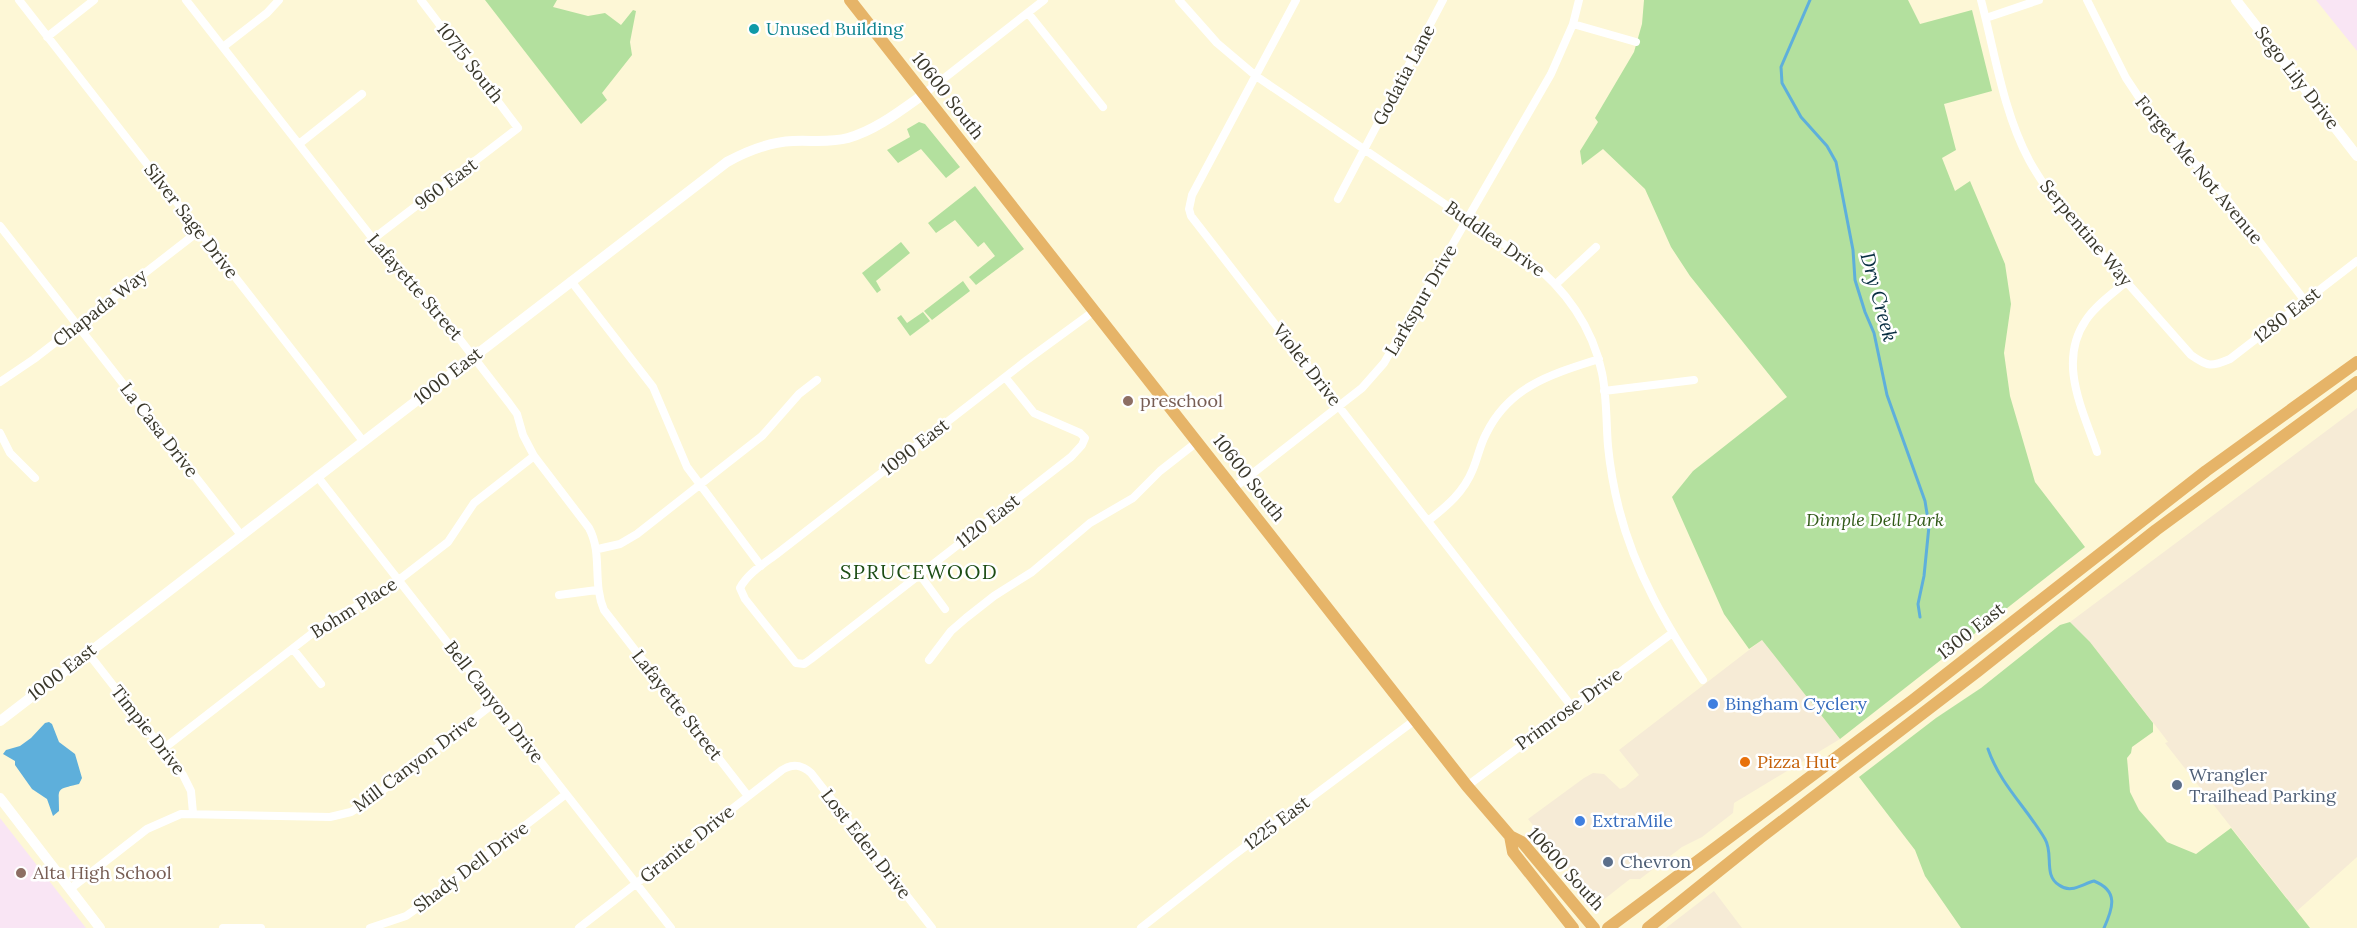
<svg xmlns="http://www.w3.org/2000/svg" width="2357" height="928" font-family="Lora,serif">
  <rect width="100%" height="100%" fill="#fdf7d6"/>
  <!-- commercial -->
  <path fill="#f6ebd6" d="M 2357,408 L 2357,857 L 2297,911 L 2165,743 L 2168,742 L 2162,734 L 2090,642 L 2070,622 Z
    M 1762,640 L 1840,739 L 1734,803 L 1733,813 L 1702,837 L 1682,847 L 1640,879 L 1630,879 L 1602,901 L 1593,899 L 1528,819 L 1584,778 L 1593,773 L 1604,774 L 1620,789 L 1625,787 L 1639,775 L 1619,750 Z
    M 1714,891 L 1742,928 L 1666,928 Z"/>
  <!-- education -->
  <path fill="#f9e5f4" d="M 2316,0 L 2357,0 L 2357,51 Z
    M 0,818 L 86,928 L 0,928 Z"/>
  <!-- green -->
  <path fill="#b3e09e" d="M 485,0 L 557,0 L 553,7 L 588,16 L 605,13 L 621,25 L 633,10 L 636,11 L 630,42 L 632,55 L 602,93 L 607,100 L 581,124 Z
    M 1644,0 L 1908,0 L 1920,24 L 1972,10 L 1992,91 L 1944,104 L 1956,150 L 1942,158 L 1955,191 L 1970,181 L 2005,264 L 2011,304 L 2004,353 L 2010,396 L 2035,482 L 2085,547 L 1840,739 L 1762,640 L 1749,649 L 1724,614 L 1672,497 L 1693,471 L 1787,397 L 1690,276 L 1671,247 L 1645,189 L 1603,149 L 1582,165 L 1580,151 L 1598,122 L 1595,118 L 1634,52 L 1642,24 Z
    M 919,122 L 925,124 L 960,167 L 946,178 L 921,149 L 898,163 L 887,150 L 910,137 L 907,129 Z
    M 975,186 L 1024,249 L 976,285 L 969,277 L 995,256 L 984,242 L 978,247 L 955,220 L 936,233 L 928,223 Z
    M 901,242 L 910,253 L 876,281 L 881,290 L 877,293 L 862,273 Z
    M 963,281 L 970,291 L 932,320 L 924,311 Z
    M 923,312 L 930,321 L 910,336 L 897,318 L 901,315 L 907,323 Z
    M 2070,622 L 2090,642 L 2153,723 L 2153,732 L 2132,747 L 2131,753 L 2127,758 L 2130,792 L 2139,810 L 2167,842 L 2196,854 L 2231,828 L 2310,928 L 1961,928 L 1925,876 L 1915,850 L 1859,777 L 1936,718 L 1981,688 L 2060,625 Z"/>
  <!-- water -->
  <path fill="#5eafdb" d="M 49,722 L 52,724 L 59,742 L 75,754 L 82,778 L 79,784 C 55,790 59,787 59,811 L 53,816 L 47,799 L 32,789 L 15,765 L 15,761 L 3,754 L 6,750 L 20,746 L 31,738 L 45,723 Z"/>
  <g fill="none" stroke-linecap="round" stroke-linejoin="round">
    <!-- stream -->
    <path stroke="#5eafdb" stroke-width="3" d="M 1810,0 L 1781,67 L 1782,83 L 1801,117 L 1827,146 L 1836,162 L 1853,250 L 1855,280 L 1865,312 L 1874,333 L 1887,395 L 1925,501 L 1929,526 L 1924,576 L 1918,604 L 1920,617
      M 1988,749 C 2000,784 2026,807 2045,839 C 2054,854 2043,875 2059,885 C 2071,894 2082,884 2094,881 C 2119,891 2113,908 2104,928"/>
    <!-- street -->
    <path stroke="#fff" stroke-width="8" d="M 19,0 L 363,441
      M 186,0 L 395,267 L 448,324 L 509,403 L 517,414 L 523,435 L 534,456 L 589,528 C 603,554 592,582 604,610 L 748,796
      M 1179,0 L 1217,43 L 1256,76 L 1529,261 C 1565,288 1593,328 1602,373 C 1607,397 1606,422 1608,446 C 1610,467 1614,489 1619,509 C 1635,572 1667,627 1703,680
      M 1296,0 L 1192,195 L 1189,209 L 1191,216 L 1572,707
      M 1981,0 C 1995,53 2003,111 2029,160 C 2037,175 2047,189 2057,203 L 2191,355 C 2208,367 2211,367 2230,359 L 2357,261
      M 2087,0 L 2126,78 L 2150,114 L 2223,194 L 2305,301
      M 1028,13 L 1103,107
      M 1986,18 L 2039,0
      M 1573,24 L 1636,42
      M 47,37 L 94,0
      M 223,47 L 267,13 L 279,0
      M 924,94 L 1044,0
      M 299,144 L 362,94
      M 1338,199 L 1443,0
      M 0,226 L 241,535
      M 373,239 L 518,128 L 421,0
      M 571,281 L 653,387 L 687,467 L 761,566
      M 1556,284 L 1596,247
      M 1005,377 L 1034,413 L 1080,433 L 1085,438 L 1082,445 L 1071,457 L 811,659 L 804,664 L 796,663 L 745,599 L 740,588 C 748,573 765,563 778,553 L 1027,360 L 1094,311
      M 0,382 L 34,359 L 199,231
      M 1604,391 L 1694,380
      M 0,433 L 10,453 L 35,478
      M 2097,452 C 2083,410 2057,362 2086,320 C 2096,305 2112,294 2126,282
      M 317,476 L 671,928
      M 1234,488 L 1362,388 L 1384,363 L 1551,74 L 1573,24 L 1579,0
      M 1428,521 C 1447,506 1464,492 1473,469 C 1478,457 1480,445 1486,434 C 1509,386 1552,374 1599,359
      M 598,549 L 620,544 L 637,534 L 762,436 L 799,394 L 817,380
      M 920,575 L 945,609
      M 559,595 L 597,590
      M 293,649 L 321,684
      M 88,653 L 183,775 L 191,791 L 193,813
      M 929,660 L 951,631 L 966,618 L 994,596 L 1032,572 L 1090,523 L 1133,498 L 1160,471 L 1197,442
      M 163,749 L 332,618 L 378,596 L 448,542 L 474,503 L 534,456
      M 1467,786 L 1671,634
      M 70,889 L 147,829 L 181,814 L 330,817 L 351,812 L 369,801 L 494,703
      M 223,928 L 261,928
      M 370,928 L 406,916 L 423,904 L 566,794
      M 579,928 L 782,770 C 793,763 802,765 811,773 L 932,928
      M 1141,928 L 1230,858 L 1415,720"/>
    <!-- secondary -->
    <path stroke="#fff" stroke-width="10" d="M 2236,0 L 2357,156
      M 0,721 L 727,162 C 747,151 769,142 793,141 C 811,140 830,143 848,138 C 876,130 900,111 924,94
      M 0,798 L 100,928"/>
    <!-- primary -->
    <path stroke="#e6b468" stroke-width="12" d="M 850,0 L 1467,786 L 1510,836 L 1522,842 L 1594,928
      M 1510,836 L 1513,852 L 1573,928
      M 1608,928 L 1913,700 L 2206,471 L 2357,362
      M 1648,928 L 1760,838 L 1978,671 L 2156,530 L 2357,382"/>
  </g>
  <!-- markers -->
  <circle fill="#0f9aa8" stroke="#fff" stroke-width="2" cx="754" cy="29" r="6"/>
  <g fill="#8d6e63" stroke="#fff" stroke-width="2">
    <circle cx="1128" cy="401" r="6"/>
    <circle cx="21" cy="873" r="6"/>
  </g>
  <g fill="#3f7fe0" stroke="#fff" stroke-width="2">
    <circle cx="1713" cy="704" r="6"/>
    <circle cx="1580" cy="821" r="6"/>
  </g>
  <circle fill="#e8710a" stroke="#fff" stroke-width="2" cx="1745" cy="762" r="6"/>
  <g fill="#5c6f8a" stroke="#fff" stroke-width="2">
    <circle cx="2177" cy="785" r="6"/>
    <circle cx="1608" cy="862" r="6"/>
  </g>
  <g text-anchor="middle" stroke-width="5" stroke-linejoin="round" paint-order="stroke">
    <!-- culture labels -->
    <g font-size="18" fill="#0d838f" stroke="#fff" text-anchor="start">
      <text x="766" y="35">Unused Building</text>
    </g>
    <!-- street labels -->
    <g font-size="18" fill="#39372a" stroke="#fff">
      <text transform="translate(470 63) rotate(52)" y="6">10715 South</text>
      <text transform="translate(1404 75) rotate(-62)" y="6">Godatia Lane</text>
      <text transform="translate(2297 78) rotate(52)" y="6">Sego Lily Drive</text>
      <text transform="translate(948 96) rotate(52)" y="6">10600 South</text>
      <text transform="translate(2199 170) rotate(50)" y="6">Forget Me Not Avenue</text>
      <text transform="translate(446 184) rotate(-37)" y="6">960 East</text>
      <text transform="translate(191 221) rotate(52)" y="6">Silver Sage Drive</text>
      <text transform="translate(2086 233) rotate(50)" y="6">Serpentine Way</text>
      <text transform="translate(1495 239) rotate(35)" y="6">Buddlea Drive</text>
      <text transform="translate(415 287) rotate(49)" y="6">Lafayette Street</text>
      <text transform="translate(1421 300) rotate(-60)" y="6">Larkspur Drive</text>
      <text transform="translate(100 308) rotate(-38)" y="6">Chapada Way</text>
      <text transform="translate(2287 315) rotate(-38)" y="6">1280 East</text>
      <text transform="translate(1307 365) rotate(52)" y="6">Violet Drive</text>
      <text transform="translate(448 376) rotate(-38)" y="6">1000 East</text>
      <text transform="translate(159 430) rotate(52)" y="6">La Casa Drive</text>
      <text transform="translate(915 447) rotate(-38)" y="6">1090 East</text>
      <text transform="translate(1249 478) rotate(52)" y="6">10600 South</text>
      <text transform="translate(988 521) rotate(-38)" y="6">1120 East</text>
      <text transform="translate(354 608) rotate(-32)" y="6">Bohm Place</text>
      <text transform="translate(1971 631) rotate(-38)" y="6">1300 East</text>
      <text transform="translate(62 672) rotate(-38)" y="6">1000 East</text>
      <text transform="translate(494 702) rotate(52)" y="6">Bell Canyon Drive</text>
      <text transform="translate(677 705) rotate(52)" y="6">Lafayette Street</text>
      <text transform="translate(1569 709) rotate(-36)" y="6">Primrose Drive</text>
      <text transform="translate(148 730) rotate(52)" y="6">Timpie Drive</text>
      <text transform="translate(415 763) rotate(-37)" y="6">Mill Canyon Drive</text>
      <text transform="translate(1277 823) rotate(-37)" y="6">1225 East</text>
      <text transform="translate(687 844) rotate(-38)" y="6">Granite Drive</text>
      <text transform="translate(866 844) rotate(52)" y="6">Lost Eden Drive</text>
      <text transform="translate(471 867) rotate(-37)" y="6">Shady Dell Drive</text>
      <text transform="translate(1566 869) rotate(48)" y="6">10600 South</text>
    </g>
    <!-- education labels -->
    <g font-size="18" fill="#785e54" stroke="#fff" text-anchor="start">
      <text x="1140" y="407">preschool</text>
      <text x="33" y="879">Alta High School</text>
    </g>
    <!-- park labels -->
    <g font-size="18" font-style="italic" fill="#325b19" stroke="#fff">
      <text x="1875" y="526">Dimple Dell Park</text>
    </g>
    <!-- shop labels -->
    <g font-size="18" fill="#366cbe" stroke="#fff" text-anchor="start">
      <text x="1725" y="710">Bingham Cyclery</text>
      <text x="1592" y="827">ExtraMile</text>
    </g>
    <!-- food labels -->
    <g font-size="18" fill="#c56008" stroke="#fff" text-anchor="start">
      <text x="1757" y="768">Pizza Hut</text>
    </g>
    <!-- service labels -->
    <g font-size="18" fill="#4e5e75" stroke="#fff" text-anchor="start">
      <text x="2189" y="781">Wrangler<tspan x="2189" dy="21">Trailhead Parking</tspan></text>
      <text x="1620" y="868">Chevron</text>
    </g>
    <!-- water labels -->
    <g font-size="20" font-style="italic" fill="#082e41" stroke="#fff">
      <text transform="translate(1879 297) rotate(75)" y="7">Dry Creek</text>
    </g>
    <!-- neighbourhood labels -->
    <g font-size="20" letter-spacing="1.5" fill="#1d4d14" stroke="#fff">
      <text x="919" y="579">SPRUCEWOOD</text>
    </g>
  </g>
</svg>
